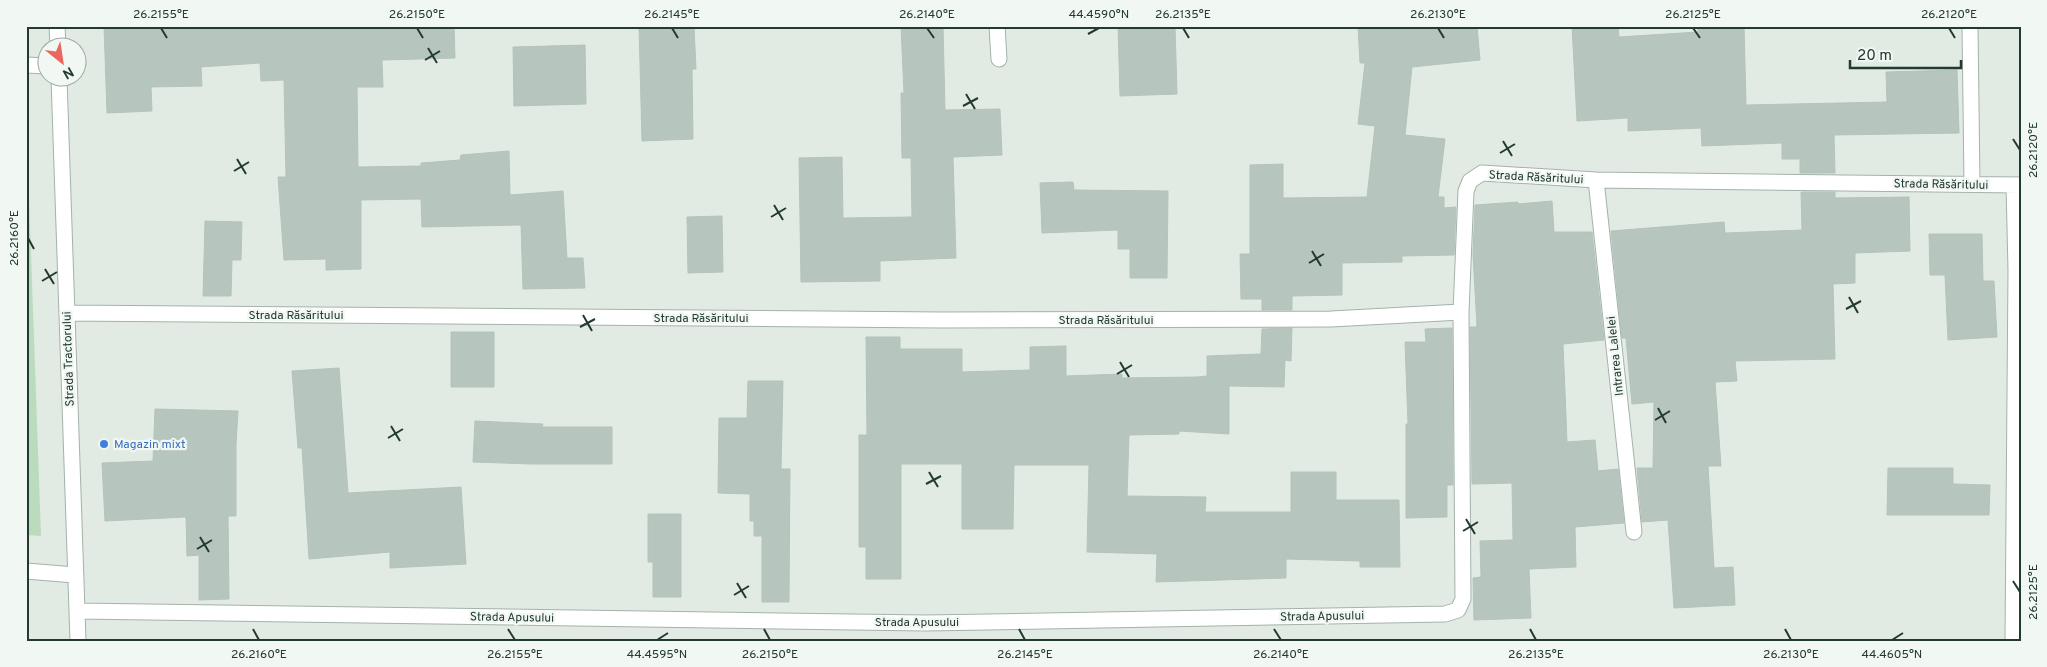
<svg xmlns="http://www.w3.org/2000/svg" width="2047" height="667" font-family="Overpass,sans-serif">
  <rect width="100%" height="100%" fill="#e1ebe4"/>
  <!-- green -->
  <path fill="#bbdbbd" d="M 26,196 L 29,197 L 41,536 L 26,535 Z"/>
  <!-- building -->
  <path fill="#b6c5bd" stroke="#b4c4ba" d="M 104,26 L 454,26 L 455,58 L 382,60 L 383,87 L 357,87 L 358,167 L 421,166 L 421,163 L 460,160 L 461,155 L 509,151 L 510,195 L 563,191 L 567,258 L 583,258 L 585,288 L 523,289 L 521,225 L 422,227 L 421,199 L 361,200 L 361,269 L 326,270 L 326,259 L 284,260 L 278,177 L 286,177 L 284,80 L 261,81 L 260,63 L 201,67 L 202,86 L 151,87 L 152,111 L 107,113 Z
    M 639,26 L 694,26 L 696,69 L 692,69 L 693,139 L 642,141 Z
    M 901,26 L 943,26 L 945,110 L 1000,109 L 1002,155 L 953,157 L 956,258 L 880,261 L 880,281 L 801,282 L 799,158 L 842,157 L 843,218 L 912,217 L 911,158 L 902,158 L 901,93 L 904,93 Z
    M 1118,26 L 1175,26 L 1177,94 L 1120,96 Z
    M 1358,26 L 1477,26 L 1480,60 L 1412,67 L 1405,135 L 1445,139 L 1438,197 L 1444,197 L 1444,208 L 1456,207 L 1454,255 L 1402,256 L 1402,262 L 1342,263 L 1342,295 L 1292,296 L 1292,310 L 1262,310 L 1262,299 L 1241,299 L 1240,254 L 1250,254 L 1250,165 L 1283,164 L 1283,198 L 1367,197 L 1375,126 L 1358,124 L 1365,63 L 1360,63 Z
    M 1572,26 L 1618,26 L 1619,37 L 1698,32 L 1698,26 L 1744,26 L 1746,105 L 1887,102 L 1886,72 L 1957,70 L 1959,133 L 1834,135 L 1835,173 L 1800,173 L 1800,159 L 1782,159 L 1782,143 L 1702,146 L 1701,128 L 1628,131 L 1628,118 L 1577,121 Z
    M 585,45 L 586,104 L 514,106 L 513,47 Z
    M 1073,182 L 1074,190 L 1168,191 L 1167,278 L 1130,278 L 1130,249 L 1118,249 L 1118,230 L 1042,233 L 1040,183 Z
    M 1801,192 L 1835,192 L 1835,198 L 1909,197 L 1910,251 L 1855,253 L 1855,283 L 1833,284 L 1835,359 L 1735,361 L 1737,381 L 1715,382 L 1721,466 L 1708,466 L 1714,568 L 1733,567 L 1735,605 L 1674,608 L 1668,520 L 1642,522 L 1637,468 L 1653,468 L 1654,402 L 1632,404 L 1626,338 L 1622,338 L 1611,231 L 1724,222 L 1725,233 L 1802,230 Z
    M 1552,201 L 1554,232 L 1592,232 L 1604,340 L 1563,344 L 1567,442 L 1595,440 L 1598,471 L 1618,469 L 1624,523 L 1575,527 L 1576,567 L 1529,569 L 1531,618 L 1474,620 L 1473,578 L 1481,577 L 1480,541 L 1513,540 L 1512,483 L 1472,484 L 1470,327 L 1477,327 L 1473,254 L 1475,205 L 1518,202 L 1518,204 Z
    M 722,216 L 723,272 L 688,273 L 687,217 Z
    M 205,221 L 242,222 L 241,260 L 232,260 L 231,296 L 203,296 Z
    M 1929,234 L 1982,234 L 1983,281 L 1994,281 L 1997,337 L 1948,340 L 1945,275 L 1930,275 Z
    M 1292,328 L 1291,361 L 1285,360 L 1284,387 L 1229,386 L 1229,434 L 1179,431 L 1179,434 L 1129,435 L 1127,496 L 1206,497 L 1205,512 L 1291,512 L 1291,472 L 1336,472 L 1336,500 L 1399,500 L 1400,567 L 1360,567 L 1360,561 L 1286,559 L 1286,578 L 1156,582 L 1157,554 L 1087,552 L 1089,465 L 1014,465 L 1013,529 L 962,529 L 962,464 L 901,464 L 901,579 L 866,579 L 866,547 L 859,547 L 859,435 L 867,435 L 866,337 L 900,337 L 900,349 L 962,349 L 962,372 L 1030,370 L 1030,347 L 1066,346 L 1066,376 L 1122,374 L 1122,378 L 1197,377 L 1207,376 L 1207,356 L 1261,354 L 1262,329 Z
    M 1452,328 L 1453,485 L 1447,485 L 1447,517 L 1406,518 L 1406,424 L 1408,424 L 1405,342 L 1426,342 L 1425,329 Z
    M 451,332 L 494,332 L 494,387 L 451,387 Z
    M 339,368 L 348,493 L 461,487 L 466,564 L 390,568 L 390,552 L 309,559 L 302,448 L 298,448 L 292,371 Z
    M 748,381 L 783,381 L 781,469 L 790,469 L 789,602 L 762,602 L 762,536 L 754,536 L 754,521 L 750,521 L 750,494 L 718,493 L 719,418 L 747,418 Z
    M 155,409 L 238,411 L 236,444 L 236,516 L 228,516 L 229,599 L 199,600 L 199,555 L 187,556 L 186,517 L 105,521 L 102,463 L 153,461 Z
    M 475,421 L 543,424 L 542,427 L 612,427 L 612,464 L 531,464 L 473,462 Z
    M 1888,468 L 1953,468 L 1953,484 L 1990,485 L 1989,515 L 1887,515 Z
    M 648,514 L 681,514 L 681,597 L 653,597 L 653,562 L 648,562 Z"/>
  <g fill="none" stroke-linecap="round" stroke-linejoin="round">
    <!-- minor casing -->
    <g stroke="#a4b2aa" stroke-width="17">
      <path id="minor" d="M 57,26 L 58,48
        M 997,26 L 999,59
        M 1970,26 L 1972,184
        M 26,65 L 48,66
        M 59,78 L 78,641
        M 1596,180 L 1634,532
        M 67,313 L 943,320 L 1331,319 L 1461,312
        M 26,571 L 75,575
        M 77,611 L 926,623 L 1445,614 L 1458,610 L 1463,599 L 1461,312 L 1466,191 L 1470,181 L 1482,173 L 1596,180 L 2021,185
        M 2013,641 L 2016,270 L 2014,185"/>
    </g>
    <!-- minor -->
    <use href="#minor" stroke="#fff" stroke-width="15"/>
  </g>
  <!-- ticks -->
  <path fill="none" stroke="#223a2f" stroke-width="2" d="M 161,28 L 167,38M 417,28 L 423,38M 672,28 L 678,38M 927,28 L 934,38M 1183,28 L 1189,38M 1438,28 L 1444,38M 1693,28 L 1700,38M 1949,28 L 1955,38M 1088,34 L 1099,28M 428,48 L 437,63M 425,60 L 440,51M 966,94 L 975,109M 963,106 L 978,98M 2013,139 L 2020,150M 1503,141 L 1512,156M 1500,153 L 1515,144M 237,159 L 246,174M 234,171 L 249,162M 774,205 L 783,220M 771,217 L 786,208M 28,238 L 34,249M 1312,251 L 1321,266M 1309,263 L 1324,254M 45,269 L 54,284M 42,281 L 57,272M 1849,297 L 1858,313M 1846,309 L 1861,301M 583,315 L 592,331M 580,327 L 595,319M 1120,362 L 1129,377M 1117,374 L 1132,365M 1658,408 L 1666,423M 1655,420 L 1670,411M 391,426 L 400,441M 388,438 L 403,429M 929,472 L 938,487M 926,484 L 941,476M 1466,519 L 1475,534M 1463,531 L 1478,522M 200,537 L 209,552M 197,549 L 212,540M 2013,581 L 2020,592M 737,583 L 746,598M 734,595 L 749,586M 253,629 L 259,640M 508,629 L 515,640M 764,629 L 770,640M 1019,629 L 1025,640M 1274,629 L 1281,640M 1530,629 L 1536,640M 1785,629 L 1791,640M 657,640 L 668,633M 1892,640 L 1903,633"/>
  <!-- markers -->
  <circle fill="#3f7fe0" stroke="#f1f7f3" stroke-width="2" cx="104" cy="444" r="5"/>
  <g text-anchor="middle" stroke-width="4.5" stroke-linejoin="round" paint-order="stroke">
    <!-- street labels -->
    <g font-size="12" fill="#223a2f" stroke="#f1f7f3">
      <text transform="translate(1536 177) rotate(3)" y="4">Strada Răsăritului</text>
      <text transform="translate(1941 184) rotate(1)" y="4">Strada Răsăritului</text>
      <text x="296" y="319">Strada Răsăritului</text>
      <text x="701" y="322">Strada Răsăritului</text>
      <text x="1106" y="324">Strada Răsăritului</text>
      <text transform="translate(1615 356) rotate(-96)" y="4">Intrarea Lalelei</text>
      <text transform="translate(68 359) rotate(-92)" y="4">Strada Tractorului</text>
      <text transform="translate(1322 616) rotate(-1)" y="4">Strada Apusului</text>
      <text transform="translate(512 617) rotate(1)" y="4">Strada Apusului</text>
      <text x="917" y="626">Strada Apusului</text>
    </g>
    <!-- shop labels -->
    <g font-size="12" fill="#366cbe" stroke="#f1f7f3" text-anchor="start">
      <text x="114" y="448">Magazin mixt</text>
    </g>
  </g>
  <!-- border -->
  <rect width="2047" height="667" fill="none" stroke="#f1f7f3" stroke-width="55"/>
  <!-- north arrow -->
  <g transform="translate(62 62) rotate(150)"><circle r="24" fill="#f1f7f3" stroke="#9eaba5"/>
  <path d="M0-4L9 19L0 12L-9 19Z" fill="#ea675f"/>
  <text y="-8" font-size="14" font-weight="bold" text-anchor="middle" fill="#223a2f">N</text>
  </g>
  <!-- scale -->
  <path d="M1850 60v8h111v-8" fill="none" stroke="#223a2f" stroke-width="2.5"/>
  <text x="1857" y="60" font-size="15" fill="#223a2f" stroke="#f1f7f3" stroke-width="4" paint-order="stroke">20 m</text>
  <rect x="28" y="28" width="1992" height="612" fill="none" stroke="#223a2f" stroke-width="2"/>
  <g font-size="12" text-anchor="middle" fill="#223a2f">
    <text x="161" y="18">26.2155°E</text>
    <text x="417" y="18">26.2150°E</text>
    <text x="672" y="18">26.2145°E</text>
    <text x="927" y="18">26.2140°E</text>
    <text x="1099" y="18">44.4590°N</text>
    <text x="1183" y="18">26.2135°E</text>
    <text x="1438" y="18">26.2130°E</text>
    <text x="1693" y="18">26.2125°E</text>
    <text x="1949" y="18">26.2120°E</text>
    <text transform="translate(2033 150) rotate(-90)" y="4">26.2120°E</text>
    <text transform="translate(14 238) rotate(-90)" y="4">26.2160°E</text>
    <text transform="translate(2033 592) rotate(-90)" y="4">26.2125°E</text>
    <text x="259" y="658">26.2160°E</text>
    <text x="515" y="658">26.2155°E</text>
    <text x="657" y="658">44.4595°N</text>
    <text x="770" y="658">26.2150°E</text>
    <text x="1025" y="658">26.2145°E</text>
    <text x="1281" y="658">26.2140°E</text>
    <text x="1536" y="658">26.2135°E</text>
    <text x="1791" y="658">26.2130°E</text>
    <text x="1892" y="658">44.4605°N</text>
  </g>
</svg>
